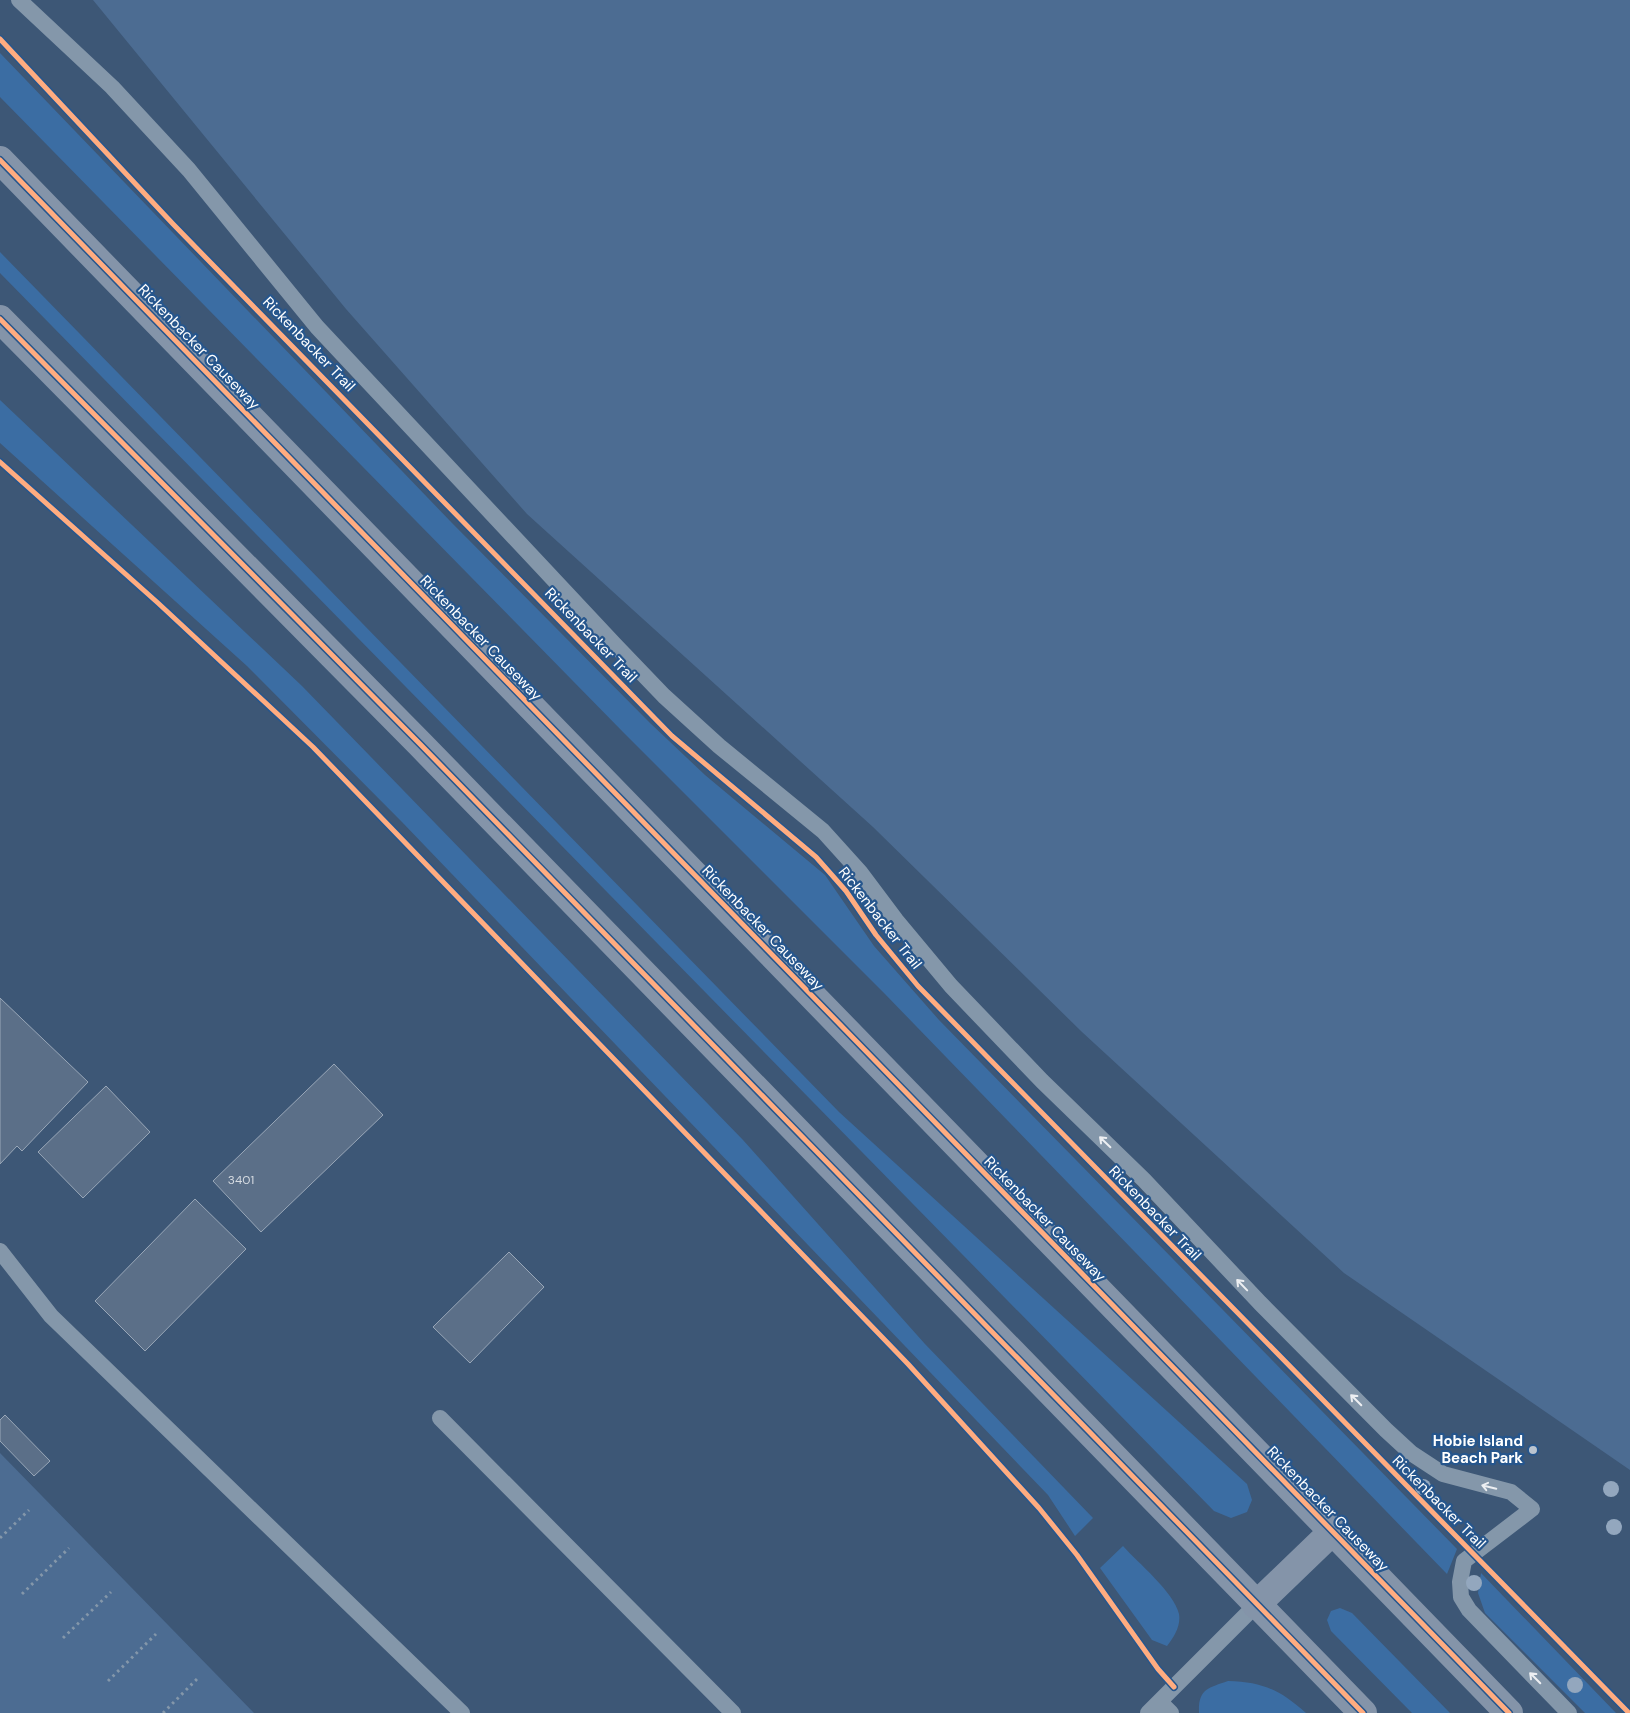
<svg xmlns="http://www.w3.org/2000/svg" width="1630" height="1713" font-family="'DM Sans',sans-serif">
  <rect width="100%" height="100%" fill="#3d5776"/>
  <!-- green -->
  <path fill="#3b6da3" d="M 0,53 L 452,523 L 650,723 L 705,775 L 825,875 L 874,946 L 939,1020 L 1457,1549 L 1447,1574 L 884,993 L 623,732 L 0,97 Z
    M 0,252 L 839,1112 L 1247,1484 L 1252,1500 L 1247,1512 L 1231,1518 L 1214,1511 L 0,273 Z
    M 0,400 L 302,686 L 743,1140 L 925,1344 L 1093,1518 L 1075,1536 L 1048,1495 L 402,822 L 247,666 L 0,443 Z
    M 1123,1546 C 1138,1563 1174,1592 1179,1614 C 1181,1626 1174,1637 1167,1646 L 1152,1640 L 1100,1568 Z
    M 1481,1573 L 1616,1713 L 1585,1713 L 1485,1613 L 1478,1593 Z
    M 1340,1608 L 1352,1613 L 1450,1713 L 1412,1713 L 1331,1631 L 1327,1620 L 1331,1611 Z
    M 1228,1681 C 1263,1682 1280,1690 1306,1713 L 1199,1713 C 1198,1689 1208,1688 1228,1681 Z"/>
  <!-- water -->
  <path fill="#4c6c92" d="M 93,0 L 1630,0 L 1630,1470 L 1344,1273 L 1082,1032 L 873,827 L 527,514 L 346,309 Z
    M 0,1453 L 254,1713 L 0,1713 Z"/>
  <!-- building -->
  <path fill="#5b6f88" stroke="#99a7b8" d="M 0,998 L 88,1082 L 22,1151 L 17,1146 L 0,1164 Z
    M 334,1064 L 383,1115 L 261,1232 L 213,1181 Z
    M 106,1086 L 150,1132 L 83,1198 L 38,1152 Z
    M 195,1199 L 246,1249 L 145,1351 L 95,1301 Z
    M 509,1252 L 544,1287 L 470,1363 L 433,1327 Z
    M 5,1415 L 50,1461 L 34,1476 L 0,1441 L 0,1420 Z"/>
  <g fill="none" stroke-linecap="round" stroke-linejoin="round">
    <!-- path -->
    <path stroke="#8497aa" stroke-width="3" stroke-dasharray="2.5 4" stroke-linecap="butt" d="M 0,1538 L 29,1510
      M 22,1594 L 69,1548
      M 63,1638 L 111,1592
      M 108,1681 L 156,1634
      M 163,1713 L 197,1679"/>
    <!-- service -->
    <path stroke="#8497aa" stroke-width="16" d="M 19,0 L 112,87 L 189,170 L 317,327 L 615,645 L 664,696 L 719,746 L 823,831 L 860,872 L 896,920 L 951,986 L 1042,1081 L 1144,1180 L 1260,1303 L 1386,1430 L 1411,1453 L 1443,1474 L 1511,1492 L 1532,1509 L 1464,1561 L 1460,1582 L 1461,1597 L 1469,1610 L 1569,1713
      M 0,1251 L 51,1316 L 462,1713
      M 440,1418 L 733,1713
      M 1160,1702 L 1171,1713
      M 1148,1713 L 1256,1605"/>
    <!-- primary -->
    <path stroke="#8494a9" stroke-width="28" d="M 0,160 L 1509,1713
      M 0,319 L 420,744 L 1363,1713
      M 1256,1605 L 1333,1531"/>
    <!-- cycleway casing -->
    <g stroke="#26568d" stroke-width="8">
      <path id="cycleway" d="M 0,39 L 173,224 L 672,736 L 816,857 L 846,891 L 876,935 L 918,986 L 1629,1713
        M 0,160 L 1509,1713
        M 0,319 L 420,744 L 1363,1713
        M 0,462 L 158,603 L 313,747 L 908,1364 L 1039,1508 L 1077,1555 L 1158,1669 L 1174,1687"/>
    </g>
    <!-- cycleway -->
    <use href="#cycleway" stroke="#ffac80" stroke-width="5"/>
  </g>
  <!-- trees -->
  <g fill="#93a7be">
    <circle cx="1423" cy="1487" r="8"/>
    <circle cx="1611" cy="1489" r="8"/>
    <circle cx="1614" cy="1527" r="8"/>
    <circle cx="1474" cy="1583" r="8"/>
    <circle cx="1575" cy="1685" r="8"/>
  </g>
  <!-- one-way arrows -->
  <defs><path id="oneway-shaft" d="M-6 0H5M1.5-3L5.5 0L1.5 3" fill="none" stroke-width="1.6" stroke-linecap="round" stroke-linejoin="round" transform="scale(1.25)"/></defs>
  <g stroke="#edeff2">
    <use href="#oneway-shaft" transform="translate(1105 1142) rotate(-136)"/>
    <use href="#oneway-shaft" transform="translate(1242 1285) rotate(-134)"/>
    <use href="#oneway-shaft" transform="translate(1356 1400) rotate(-135)"/>
    <use href="#oneway-shaft" transform="translate(1489 1487) rotate(-166)"/>
    <use href="#oneway-shaft" transform="translate(1535 1678) rotate(-135)"/>
  </g>
  <!-- markers -->
  <circle fill="#bbc4cf" stroke="#26568d" stroke-width="2" cx="1533" cy="1450" r="5"/>
  <g text-anchor="middle" stroke-width="4.5" stroke-linejoin="round" paint-order="stroke">
    <!-- number labels -->
    <g font-size="12" fill="#d6dbe1">
      <text x="241" y="1184">3401</text>
    </g>
    <!-- street labels -->
    <g font-size="15" fill="#fff" stroke="#26568d">
      <text transform="translate(309 344) rotate(46)" y="5">Rickenbacker Trail</text>
      <text transform="translate(199 347) rotate(46)" y="5">Rickenbacker Causeway</text>
      <text transform="translate(591 635) rotate(46)" y="5">Rickenbacker Trail</text>
      <text transform="translate(481 638) rotate(46)" y="5">Rickenbacker Causeway</text>
      <text transform="translate(880 918) rotate(52)" y="5">Rickenbacker Trail</text>
      <text transform="translate(763 928) rotate(46)" y="5">Rickenbacker Causeway</text>
      <text transform="translate(1155 1213) rotate(46)" y="5">Rickenbacker Trail</text>
      <text transform="translate(1045 1219) rotate(46)" y="5">Rickenbacker Causeway</text>
      <text transform="translate(1439 1502) rotate(45)" y="5">Rickenbacker Trail</text>
      <text transform="translate(1328 1509) rotate(46)" y="5">Rickenbacker Causeway</text>
    </g>
    <!-- poi labels -->
    <g font-size="15" font-weight="bold" fill="#fff" stroke="#26568d" text-anchor="end">
      <text x="1523" y="1446">Hobie Island<tspan x="1523" dy="17">Beach Park</tspan></text>
    </g>
  </g>
</svg>
